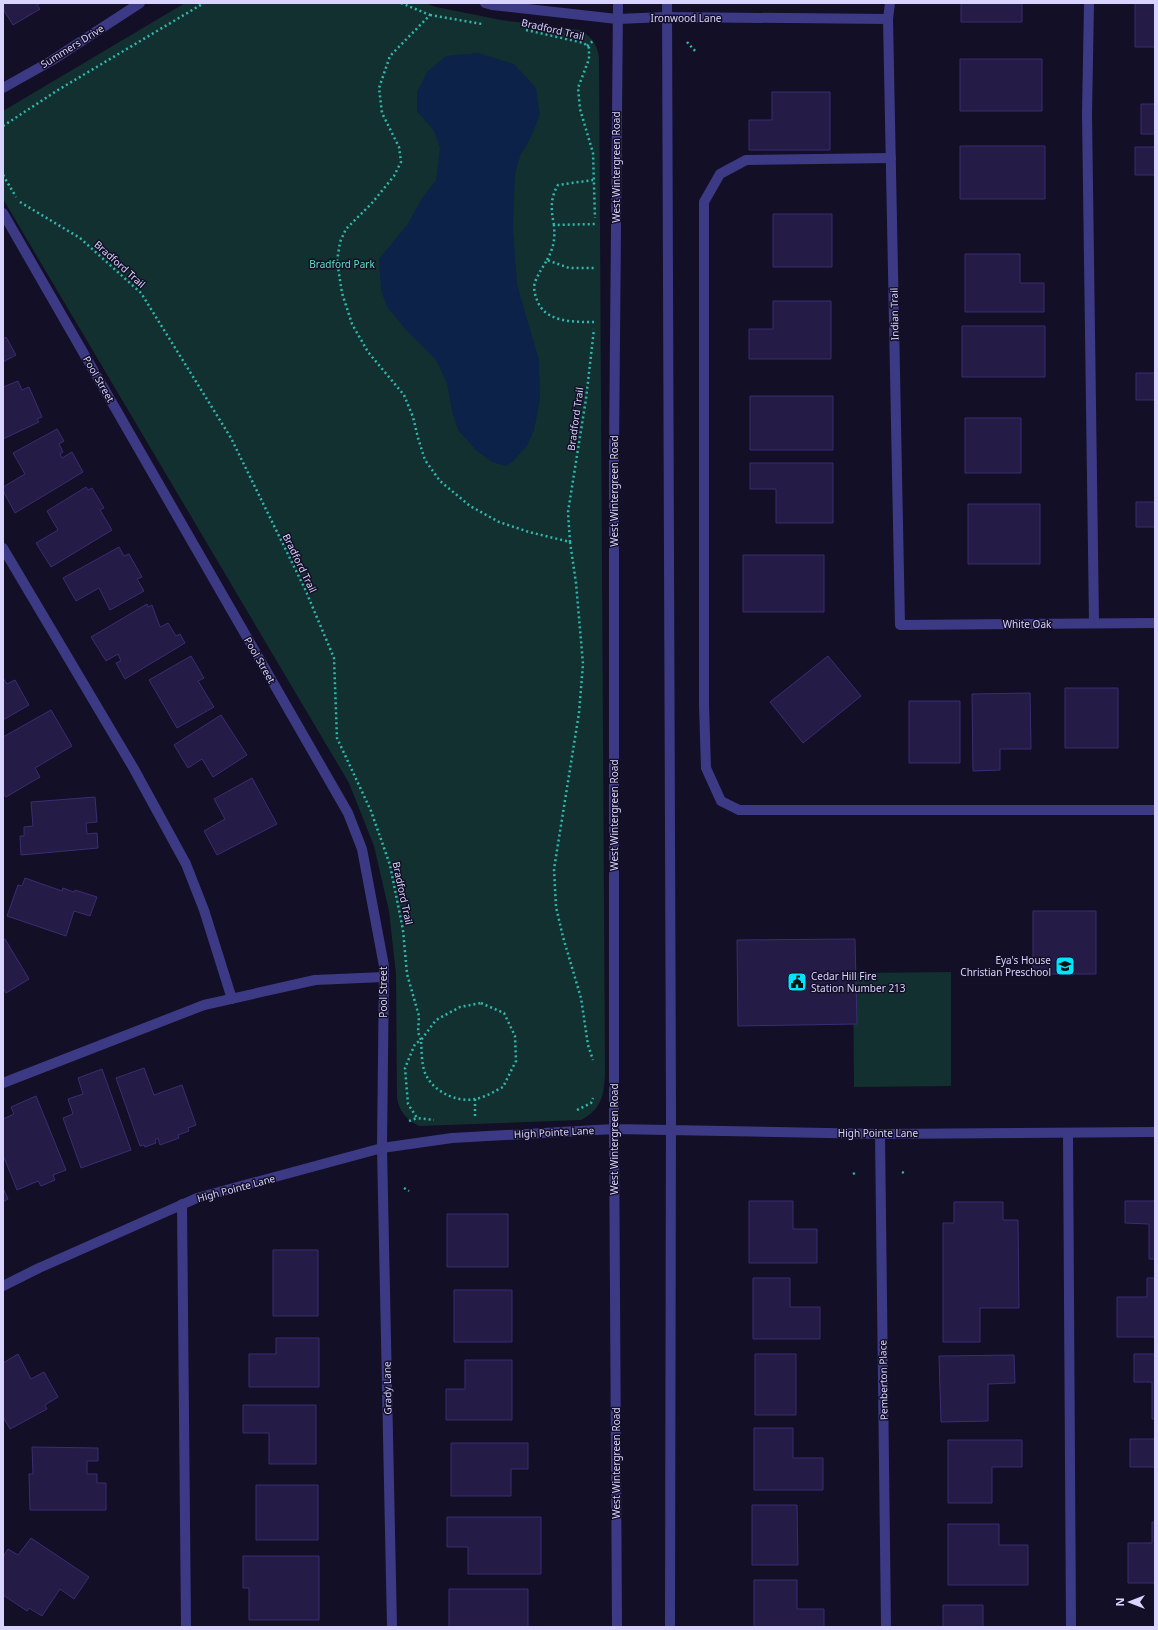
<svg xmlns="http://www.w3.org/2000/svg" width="1158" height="1630" font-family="'Noto Sans',sans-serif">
  <rect width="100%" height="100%" fill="#130f26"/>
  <!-- green -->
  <path fill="#12302f" d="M 185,3 L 425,3 L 436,7 L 501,20 L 580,30 C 592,37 597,44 599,57 L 605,1073 C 604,1095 602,1109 581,1120 L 419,1126 C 406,1119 400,1113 397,1098 L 396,974 L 389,911 L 374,846 L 349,783 L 3,199 L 3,111 Z
    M 951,972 L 951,1086 L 854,1087 L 853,973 Z"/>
  <!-- water -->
  <path fill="#0c2248" d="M 478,53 L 514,64 L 536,88 L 540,115 L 530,139 L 520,156 L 515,174 L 513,228 L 517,285 L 539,360 L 540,400 L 534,430 L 527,446 L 513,461 L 506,466 L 492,462 L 477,451 L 458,430 L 452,411 L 447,383 L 436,360 L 407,331 L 387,307 L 381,290 L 379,259 L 407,225 L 423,197 L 436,180 L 440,148 L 434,131 L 417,111 L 417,92 L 427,72 L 446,56 Z"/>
  <!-- building -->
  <path fill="#241b47" stroke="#3b2d73" d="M 3,3 L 41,3 L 37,5 L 40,9 L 13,25 L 3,9 Z
    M 961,3 L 1022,3 L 1022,22 L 961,22 Z
    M 1135,3 L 1155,3 L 1155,47 L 1135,47 Z
    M 960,59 L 1042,59 L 1042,111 L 960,111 Z
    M 772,92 L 830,92 L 830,150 L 749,150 L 749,120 L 772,120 Z
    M 1141,104 L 1155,104 L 1155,134 L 1141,134 Z
    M 960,146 L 1045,146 L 1045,199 L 960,199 Z
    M 1135,147 L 1155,147 L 1155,175 L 1135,175 Z
    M 773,214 L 832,214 L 832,267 L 773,267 Z
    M 965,254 L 1020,254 L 1020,283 L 1044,283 L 1044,312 L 965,312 Z
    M 773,301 L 831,301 L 831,359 L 749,359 L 749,329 L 773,329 Z
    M 962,326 L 1045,326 L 1045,377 L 962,377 Z
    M 6,337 L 16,355 L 3,362 L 3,339 Z
    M 1136,373 L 1155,373 L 1155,400 L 1136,400 Z
    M 18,381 L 22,390 L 29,387 L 42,417 L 37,419 L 39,422 L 3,439 L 3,387 Z
    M 750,396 L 833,396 L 833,450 L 750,450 Z
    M 965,418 L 1021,418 L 1021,473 L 965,473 Z
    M 57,429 L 64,441 L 59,444 L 63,452 L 60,454 L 62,458 L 72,452 L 83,472 L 15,513 L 3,491 L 3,487 L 25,474 L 13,453 Z
    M 750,463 L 833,463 L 833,523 L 776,523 L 776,489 L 750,489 Z
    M 86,487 L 88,490 L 92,488 L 104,508 L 100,510 L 112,530 L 51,567 L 36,543 L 58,530 L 47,511 Z
    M 1136,502 L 1155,502 L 1155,527 L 1136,527 Z
    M 968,504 L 1040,504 L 1040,564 L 968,564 Z
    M 119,547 L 124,556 L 129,554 L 142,577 L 137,579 L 144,591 L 110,610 L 99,588 L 76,601 L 63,578 Z
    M 743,555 L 824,555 L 824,612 L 743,612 Z
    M 147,604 L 148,607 L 152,605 L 160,627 L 168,623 L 176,636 L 180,634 L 185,643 L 125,679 L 116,663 L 121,661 L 118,654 L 106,661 L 91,637 Z
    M 191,656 L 204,678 L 198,681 L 214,707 L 177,728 L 149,680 Z
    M 828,656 L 861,696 L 803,743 L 770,702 Z
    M 3,678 L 7,684 L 15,680 L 29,705 L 3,720 Z
    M 1065,688 L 1118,688 L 1118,748 L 1065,748 Z
    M 1030,693 L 1031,749 L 1000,749 L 1000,770 L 973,771 L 972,694 Z
    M 909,701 L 960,701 L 960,763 L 909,763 Z
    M 51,710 L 72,746 L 35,768 L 40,777 L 6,797 L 3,793 L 3,737 Z
    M 221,715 L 247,755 L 213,777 L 202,759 L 188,768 L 174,745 Z
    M 252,778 L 277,824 L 217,855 L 204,831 L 225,819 L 214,799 Z
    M 95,797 L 97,822 L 86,823 L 87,834 L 97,833 L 98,848 L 21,855 L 20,836 L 24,836 L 24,827 L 33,826 L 31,802 Z
    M 25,878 L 62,891 L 63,888 L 74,892 L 75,890 L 97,897 L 90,916 L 74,911 L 66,936 L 7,916 L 18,885 L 22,886 Z
    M 1033,911 L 1096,911 L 1096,974 L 1033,974 Z
    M 5,939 L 29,979 L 6,993 L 3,988 L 3,940 Z
    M 855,939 L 857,1024 L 738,1026 L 737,940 Z
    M 144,1068 L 154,1095 L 182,1085 L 196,1125 L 188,1128 L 189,1131 L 178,1135 L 179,1138 L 160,1145 L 158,1138 L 155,1140 L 156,1143 L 145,1147 L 144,1145 L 140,1146 L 116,1078 Z
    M 102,1069 L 131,1150 L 81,1168 L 63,1118 L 73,1114 L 68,1099 L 83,1094 L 78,1078 Z
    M 36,1096 L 66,1170 L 53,1175 L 55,1180 L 41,1186 L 38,1181 L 17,1190 L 3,1155 L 3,1119 L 14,1114 L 11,1107 Z
    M 3,1188 L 8,1199 L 3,1202 Z
    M 749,1201 L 793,1201 L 793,1229 L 817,1229 L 817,1263 L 749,1263 Z
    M 1125,1201 L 1155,1201 L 1155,1259 L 1149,1259 L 1149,1224 L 1125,1223 Z
    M 954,1202 L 1003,1202 L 1003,1220 L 1018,1220 L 1019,1308 L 980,1308 L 980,1342 L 943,1342 L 943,1223 L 954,1223 Z
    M 447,1214 L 508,1214 L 508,1267 L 447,1267 Z
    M 273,1250 L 318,1250 L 318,1316 L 273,1316 Z
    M 753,1278 L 790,1278 L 790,1307 L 820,1307 L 820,1339 L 753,1339 Z
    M 1147,1278 L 1155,1278 L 1155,1337 L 1117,1337 L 1117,1297 L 1147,1297 Z
    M 454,1290 L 512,1290 L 512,1342 L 454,1342 Z
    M 276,1338 L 319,1338 L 319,1387 L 249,1387 L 249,1354 L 276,1354 Z
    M 18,1354 L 31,1379 L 44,1372 L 58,1397 L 45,1405 L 47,1409 L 10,1429 L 3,1417 L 3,1363 Z
    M 755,1354 L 796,1354 L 796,1415 L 755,1415 Z
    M 1134,1354 L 1155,1354 L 1155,1419 L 1152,1419 L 1152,1382 L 1134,1382 Z
    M 1014,1355 L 1015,1383 L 988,1384 L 988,1421 L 941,1422 L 939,1356 Z
    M 465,1360 L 512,1360 L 512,1420 L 446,1420 L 446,1389 L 465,1389 Z
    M 243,1405 L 316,1405 L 316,1464 L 269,1464 L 269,1433 L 243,1433 Z
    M 754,1428 L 793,1428 L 793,1458 L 823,1458 L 823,1490 L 754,1490 Z
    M 1130,1439 L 1155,1439 L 1155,1467 L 1130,1467 Z
    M 948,1440 L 1022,1440 L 1022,1467 L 992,1467 L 992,1503 L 948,1503 Z
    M 451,1443 L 528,1443 L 528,1469 L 511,1469 L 511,1496 L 451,1496 Z
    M 32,1447 L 98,1448 L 98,1461 L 87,1461 L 87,1474 L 97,1474 L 97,1483 L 106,1483 L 106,1510 L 30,1510 L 29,1474 L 33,1474 Z
    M 256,1485 L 318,1485 L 318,1540 L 256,1540 Z
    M 752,1505 L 797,1505 L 798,1565 L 752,1565 Z
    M 447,1517 L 541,1517 L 541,1574 L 468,1574 L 468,1547 L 447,1547 Z
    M 1152,1522 L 1155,1522 L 1155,1583 L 1128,1583 L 1128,1543 L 1152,1543 Z
    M 948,1524 L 999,1524 L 999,1545 L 1028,1545 L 1028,1585 L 948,1585 Z
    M 31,1538 L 89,1577 L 74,1599 L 60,1589 L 42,1616 L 29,1608 L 27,1611 L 3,1595 L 3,1557 L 8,1549 L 18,1555 Z
    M 243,1556 L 319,1556 L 319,1620 L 249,1620 L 249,1588 L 243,1588 Z
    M 754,1580 L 797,1580 L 797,1609 L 824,1609 L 824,1627 L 754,1627 Z
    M 449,1589 L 528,1589 L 528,1627 L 449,1627 Z
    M 943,1605 L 983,1605 L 983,1627 L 943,1627 Z"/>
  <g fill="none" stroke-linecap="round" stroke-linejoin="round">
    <!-- path -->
    <path stroke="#2fb8b0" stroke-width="2.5" stroke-dasharray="2 3" stroke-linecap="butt" d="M 401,3 L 430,15 L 390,56 L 379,88 L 382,113 L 399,147 L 401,162 L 394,176 L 372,203 L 346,229 L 340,242 L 337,261 L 342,293 L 352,324 L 368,352 L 404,395 L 413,417 L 418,438 L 425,460 L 440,481 L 470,506 L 499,522 L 529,532 L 570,542 L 568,512 L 586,399 L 594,329
      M 430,15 L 482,24
      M 526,30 L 584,43 L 589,48 L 589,59 L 578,88 L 580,109 L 593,153 L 595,218
      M 687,42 L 696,52
      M 587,46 L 593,41
      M 3,126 L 58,90 L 204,3
      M 3,175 L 16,197
      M 20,202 L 80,238 L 141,293 L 231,438 L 305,589 L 334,658 L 337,738 L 371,811 L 390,865 L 403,930 L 407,974 L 419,1016 L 418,1032 L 421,1040 L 415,1044 L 405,1068 L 408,1104 L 417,1118 L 434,1120
      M 554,225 C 551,210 550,198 558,185 L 593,180
      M 547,260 C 554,247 555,239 554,225 L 595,224
      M 594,322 C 575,322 545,323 537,300 C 535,295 533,288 535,282 C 538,274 543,267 547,260 L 569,268 L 595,268
      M 570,542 L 576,583 L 583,664 L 579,713 L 554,869 L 556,907 L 563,937 L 581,998 L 588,1045 L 593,1060
      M 481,1003 L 504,1013 L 515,1036 L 516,1061 L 503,1087 C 495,1091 484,1098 475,1099 C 458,1103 435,1092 427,1077 C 421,1067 422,1052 421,1040 L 436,1020 L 460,1007 Z
      M 475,1099 L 475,1117
      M 577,1110 L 591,1103 L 593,1098
      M 409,1121 L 417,1118
      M 902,1172 L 904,1173
      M 853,1174 L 855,1173
      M 404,1188 L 409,1191"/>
    <!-- service -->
    <path stroke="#3d3a85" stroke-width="10" d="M 1089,3 L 1087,114 L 1094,623
      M 891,158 L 746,160 L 720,174 L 704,202 L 704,705 L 706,768 L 721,801 L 739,810 L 1155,810
      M 3,548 L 134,769 L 186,864 L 204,910 L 232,999
      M 3,1083 L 204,1005 L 315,980 L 384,977
      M 1068,1133 L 1071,1627
      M 182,1204 L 186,1627"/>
    <!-- minor -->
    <path stroke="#3d3a85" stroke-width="10" d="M 485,3 L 492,5 L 617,19 L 666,17 L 888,19
      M 890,3 L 888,19 L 900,625 L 1155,623
      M 3,88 L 51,61 L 140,3
      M 3,213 L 348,813 L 362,849 L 384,966 L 382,1148 L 392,1627
      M 880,1134 L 886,1627"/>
    <!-- tertiary -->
    <path stroke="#3d3a85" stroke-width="10" d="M 667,3 L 671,1109 L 670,1627
      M 3,1286 L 39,1268 L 197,1198 L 382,1148 L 452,1138 L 614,1129 L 880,1134 L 1155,1132
      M 617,1627 L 614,1129 L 614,451 L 618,3"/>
  </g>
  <!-- icons -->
  <defs>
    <g id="school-square" transform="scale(1)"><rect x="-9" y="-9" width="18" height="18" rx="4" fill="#00e5ff" stroke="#130f26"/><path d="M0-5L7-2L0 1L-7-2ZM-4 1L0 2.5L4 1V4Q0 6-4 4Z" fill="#111"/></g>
    <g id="civic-square" transform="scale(1)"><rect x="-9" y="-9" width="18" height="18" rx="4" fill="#00e5ff" stroke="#130f26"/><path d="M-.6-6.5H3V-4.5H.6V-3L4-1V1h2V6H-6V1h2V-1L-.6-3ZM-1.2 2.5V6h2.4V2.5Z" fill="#111"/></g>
  </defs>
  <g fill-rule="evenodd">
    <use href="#school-square" x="1065" y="966"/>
    <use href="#civic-square" x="797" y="982"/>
  </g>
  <g text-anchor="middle" stroke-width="3" stroke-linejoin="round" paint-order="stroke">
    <!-- street labels -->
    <g font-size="10" fill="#d9d4ff" stroke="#130f26">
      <text x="686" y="22">Ironwood Lane</text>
      <text transform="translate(553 29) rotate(13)" y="4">Bradford Trail</text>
      <text transform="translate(72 46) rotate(-32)" y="4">Summers Drive</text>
      <text transform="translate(616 167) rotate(-90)" y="4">West Wintergreen Road</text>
      <text transform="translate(120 264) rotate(42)" y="4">Bradford Trail</text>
      <text transform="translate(894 314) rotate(-91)" y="4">Indian Trail</text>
      <text transform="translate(99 379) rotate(60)" y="4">Pool Street</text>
      <text transform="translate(575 419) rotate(-82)" y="4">Bradford Trail</text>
      <text transform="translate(614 491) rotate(-90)" y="4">West Wintergreen Road</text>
      <text transform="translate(300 563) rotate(64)" y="4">Bradford Trail</text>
      <text x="1027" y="628">White Oak</text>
      <text transform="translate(260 660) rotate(60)" y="4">Pool Street</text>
      <text transform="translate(614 815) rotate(-90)" y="4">West Wintergreen Road</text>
      <text transform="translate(403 893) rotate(78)" y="4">Bradford Trail</text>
      <text transform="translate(383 992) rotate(-90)" y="4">Pool Street</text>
      <text transform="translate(554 1132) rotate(-3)" y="4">High Pointe Lane</text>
      <text x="878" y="1137">High Pointe Lane</text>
      <text transform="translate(614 1139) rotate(-90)" y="4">West Wintergreen Road</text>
      <text transform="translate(236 1188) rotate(-15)" y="4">High Pointe Lane</text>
      <text transform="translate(883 1380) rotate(-91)" y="4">Pemberton Place</text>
      <text transform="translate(387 1388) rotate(-91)" y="4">Grady Lane</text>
      <text transform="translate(616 1463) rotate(-90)" y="4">West Wintergreen Road</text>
    </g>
    <!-- park labels -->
    <g font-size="10" fill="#5fe0c0" stroke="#130f26">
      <text x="342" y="268">Bradford Park</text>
    </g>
    <!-- poi labels -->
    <g font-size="10" fill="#d9d4ff" stroke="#130f26" text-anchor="end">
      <text x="1051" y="964">Eya's House<tspan x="1051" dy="12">Christian Preschool</tspan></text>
      <text x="811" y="980" text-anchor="start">Cedar Hill Fire<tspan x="811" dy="12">Station Number 213</tspan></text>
    </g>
  </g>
  <!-- border -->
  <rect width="1158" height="1630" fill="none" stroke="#d9d4ff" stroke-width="8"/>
  <!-- north arrow -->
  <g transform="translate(1130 1602) rotate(270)" stroke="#130f26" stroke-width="3" paint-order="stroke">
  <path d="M0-3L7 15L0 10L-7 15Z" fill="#d9d4ff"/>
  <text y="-6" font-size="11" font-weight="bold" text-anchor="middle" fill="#d9d4ff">N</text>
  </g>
</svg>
